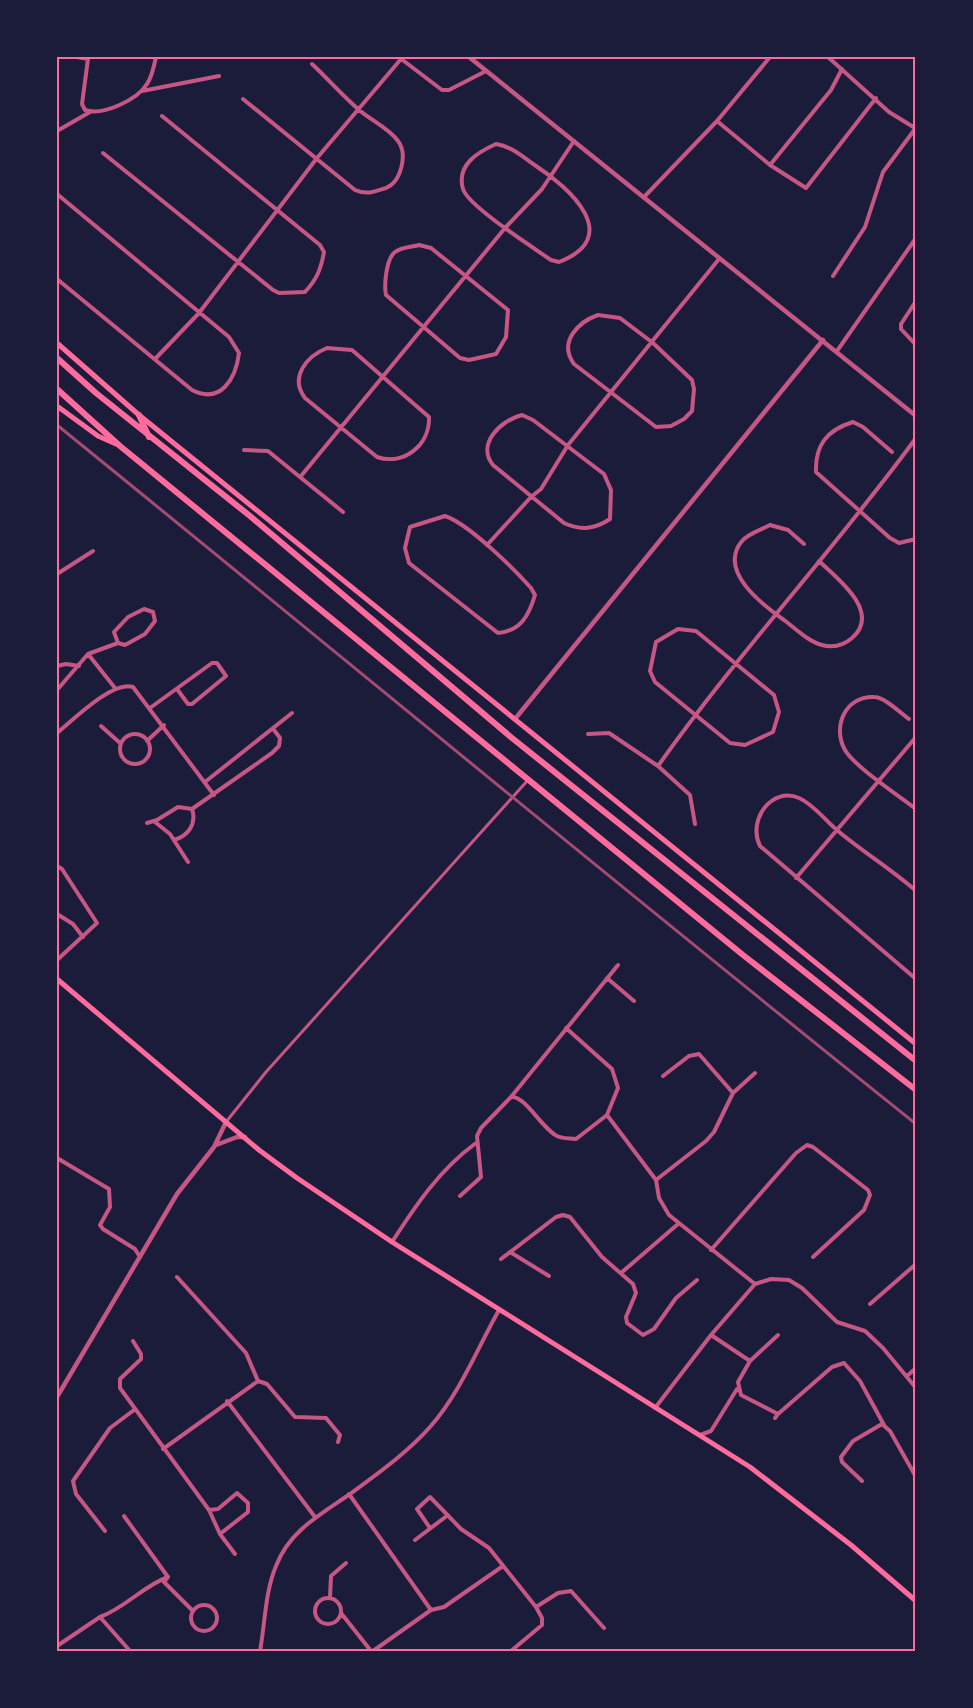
<svg xmlns="http://www.w3.org/2000/svg" width="973" height="1708" font-family="'Space Grotesk',sans-serif">
  <rect width="100%" height="100%" fill="#1b1b3a"/>
  <g fill="none" stroke-linecap="round" stroke-linejoin="round">
    <!-- pedestrian -->
    <path stroke="#c65784" stroke-width="3" d="M 226,1122 L 266,1072 L 528,780"/>
    <!-- minor -->
    <path stroke="#c65784" stroke-width="4" d="M 77,57 L 88,59
      M 828,57 L 889,112 L 915,128
      M 400,58 L 442,90 L 449,90 L 486,71
      M 88,59 L 82,104 L 85,110 C 103,116 137,100 147,84 C 152,77 154,66 156,57
      M 142,91 L 219,76
      M 243,99 L 355,190 C 366,195 374,192 386,188 C 401,182 408,154 398,141 C 389,128 370,120 358,109 C 342,95 328,79 312,64
      M 717,121 L 770,165 L 806,188 L 876,98
      M 57,131 L 90,112
      M 496,144 C 511,146 523,157 536,166 C 570,188 624,237 559,262 L 551,260 C 534,248 468,206 463,189 C 456,165 478,152 496,144 Z
      M 103,153 L 273,290 L 279,293 L 305,292 C 317,279 321,269 324,252 L 320,245 L 162,116
      M 770,165 L 831,90 L 842,69
      M 57,194 L 229,337 L 239,353 C 236,378 221,405 192,390 L 57,279
      M 645,196 L 717,121 L 770,57
      M 419,245 L 431,248 L 508,310 L 506,337 L 496,354 L 469,360 L 460,358 L 386,295 C 384,285 386,259 395,252 C 401,247 411,247 419,245 Z
      M 833,276 L 865,227 L 883,172 L 915,129
      M 916,301 L 901,324 L 901,329 L 916,345
      M 598,315 L 620,318 L 653,343 L 692,380 L 694,389 L 692,411 L 684,419 L 671,426 L 656,427 L 574,364 C 558,342 578,322 598,315 Z
      M 327,348 L 352,350 L 429,417 C 430,445 404,466 377,457 L 305,398 C 289,377 307,356 327,348 Z
      M 837,351 L 916,238
      M 156,358 L 199,313 L 317,158 L 401,59
      M 522,415 L 533,420 L 604,474 L 611,490 L 610,519 C 595,529 581,531 564,523 L 493,465 C 476,444 501,420 522,415 Z
      M 244,450 L 268,451 L 343,512
      M 892,452 L 863,427 L 853,422 C 827,430 815,445 816,472 L 890,538 L 899,543 L 916,539
      M 301,476 L 505,228 L 542,189 L 574,141
      M 445,516 C 469,524 514,569 531,588 L 535,595 C 529,615 521,631 498,633 L 409,563 L 405,548 L 410,527 Z
      M 804,544 L 788,530 L 770,525 C 761,530 749,533 742,541 C 717,571 763,605 784,620 C 796,629 809,642 822,645 C 833,648 844,645 852,638 C 882,612 837,578 819,561
      M 487,545 L 531,497 L 541,489 L 568,445 L 719,259
      M 57,574 L 93,551
      M 678,629 L 696,631 L 774,695 L 779,712 L 773,732 L 745,745 L 730,743 L 655,682 L 650,671 L 656,642 Z
      M 88,654 L 115,688
      M 57,666 L 66,664 L 79,666
      M 57,690 L 88,654 L 118,643 L 114,632 L 128,617 L 144,609 L 153,612 L 155,621 L 145,634 L 125,645 L 118,643
      M 150,708 L 212,663 L 217,663 L 226,676 L 192,704 L 188,704 L 177,689
      M 909,719 C 900,713 885,697 874,697 C 845,696 832,727 845,750 C 855,767 898,795 916,809
      M 101,726 L 120,743
      M 57,733 C 73,720 113,680 133,687 L 214,795
      M120 749a15 15 0 1 1 30 0a15 15 0 1 1-30 0Z
      M 588,734 L 609,733 L 658,766
      M 147,741 L 164,725
      M 205,782 L 292,713
      M 192,809 L 272,753 L 279,746 L 280,738 L 274,730
      M 155,822 L 170,834 L 188,862
      M 147,823 L 157,820 L 178,807 L 192,809
      M 695,824 L 690,795 L 658,766 C 739,652 834,550 916,438
      M 174,840 C 188,836 197,824 192,809
      M 57,866 L 62,869 L 97,923 L 57,960
      M 796,878 L 916,737
      M 916,891 C 891,869 863,852 838,831 C 826,821 813,804 799,798 C 772,786 747,820 760,846 L 916,979
      M 57,914 L 73,924 L 83,937
      M 607,978 L 634,1001
      M 663,1076 L 689,1056 L 699,1054 L 733,1093
      M 511,1097 L 618,965
      M 607,1115 L 656,1180 L 659,1198 L 669,1215 L 755,1284
      M 57,1158 L 109,1189 L 110,1207 L 100,1225 L 103,1229 L 135,1249 L 140,1257
      M 656,1180 L 706,1141 L 714,1132 L 733,1093 L 755,1073
      M 460,1196 L 481,1177 L 477,1136 L 481,1128 L 511,1097 C 525,1095 542,1129 557,1136 C 563,1139 570,1138 576,1139 L 607,1115 L 618,1088 L 612,1069 L 566,1028
      M 392,1242 C 416,1205 440,1169 476,1143
      M 711,1250 L 796,1153 L 807,1145 L 813,1147 L 868,1190 L 870,1195 L 864,1210 L 813,1257
      M 510,1252 L 549,1276
      M 501,1259 L 556,1217 L 563,1215 L 570,1217 L 602,1257 L 633,1284 L 636,1293 L 626,1317 L 627,1323 L 643,1335 L 654,1329 L 676,1298 L 697,1280
      M 621,1273 L 678,1224
      M 177,1277 L 246,1353 L 258,1381
      M 870,1304 L 916,1264
      M 711,1335 L 750,1361
      M 133,1341 L 141,1354 L 141,1359 L 120,1379 L 120,1388 L 209,1510 L 220,1534 L 235,1554
      M 907,1376 L 916,1368
      M 227,1401 L 315,1517
      M 655,1408 L 711,1335 L 755,1284 L 771,1279 L 789,1280 L 802,1288 L 837,1322 L 865,1331 L 883,1348 L 916,1388
      M 778,1414 L 832,1367 L 844,1363 L 860,1381 L 884,1425
      M 775,1418 L 778,1414 L 741,1395 L 738,1382 L 750,1361 L 778,1335
      M 700,1435 L 711,1431 L 737,1389
      M 163,1449 L 258,1381 L 267,1384 L 295,1417 L 326,1418 L 340,1435 L 338,1442
      M 862,1481 L 842,1462 L 841,1457 L 853,1441 L 882,1424 L 890,1431 L 916,1477
      M 349,1494 L 431,1610 L 373,1651
      M 209,1510 L 218,1509 L 237,1493 L 248,1503 L 248,1512 L 220,1534
      M 124,1516 L 168,1577
      M 430,1528 L 417,1509 L 430,1497 L 461,1529 L 489,1548 L 536,1607 L 542,1618 L 542,1625 L 511,1651
      M 105,1531 L 76,1494 L 73,1481 L 110,1428 L 134,1410
      M 415,1540 L 448,1515
      M 330,1597 L 331,1576 L 346,1563
      M315 1611a13 13 0 1 1 26 0a13 13 0 1 1-26 0Z
      M191 1618a13 13 0 1 1 26 0a13 13 0 1 1-26 0Z
      M 536,1607 L 558,1593 L 571,1591 L 604,1628
      M 431,1610 L 444,1607 L 503,1566
      M 341,1613 L 371,1651
      M 100,1617 C 125,1608 143,1586 168,1577 L 164,1582 L 193,1611
      M 57,1646 L 100,1617 L 130,1651
      M 260,1651 C 265,1624 265,1592 276,1566 C 289,1531 321,1514 350,1494 C 377,1474 407,1453 430,1427 C 460,1393 477,1349 499,1310"/>
    <!-- tertiary -->
    <path stroke="#c65784" stroke-width="4.5" d="M 469,57 L 916,416
      M 515,719 L 823,340
      M 216,1145 L 237,1137 L 245,1137
      M 57,1397 L 177,1194 L 214,1147 L 226,1122"/>
    <!-- secondary -->
    <path stroke="#ff6b9d" stroke-width="5" d="M 57,343 L 139,415 L 916,1044
      M 57,406 L 98,436 L 116,444
      M 57,979 L 259,1150 L 297,1178 L 392,1242 L 750,1467 L 851,1545 L 916,1601"/>
    <!-- primary -->
    <path stroke="#ff6b9d" stroke-width="6" d="M 57,358 L 96,393 L 250,516 L 512,738 L 916,1061
      M 57,389 L 120,446 L 743,955 L 916,1090
      M 139,415 L 149,437"/>
    <!-- rail -->
    <path stroke="#a44b75" stroke-width="3" d="M 57,425 C 344,658 628,894 916,1124"/>
  </g>
  <!-- border -->
  <rect width="973" height="1708" fill="none" stroke="#1b1b3a" stroke-width="117"/>
  <rect x="58" y="58" width="856" height="1592" fill="none" stroke="#ff6b9d" stroke-width="2"/>
</svg>
